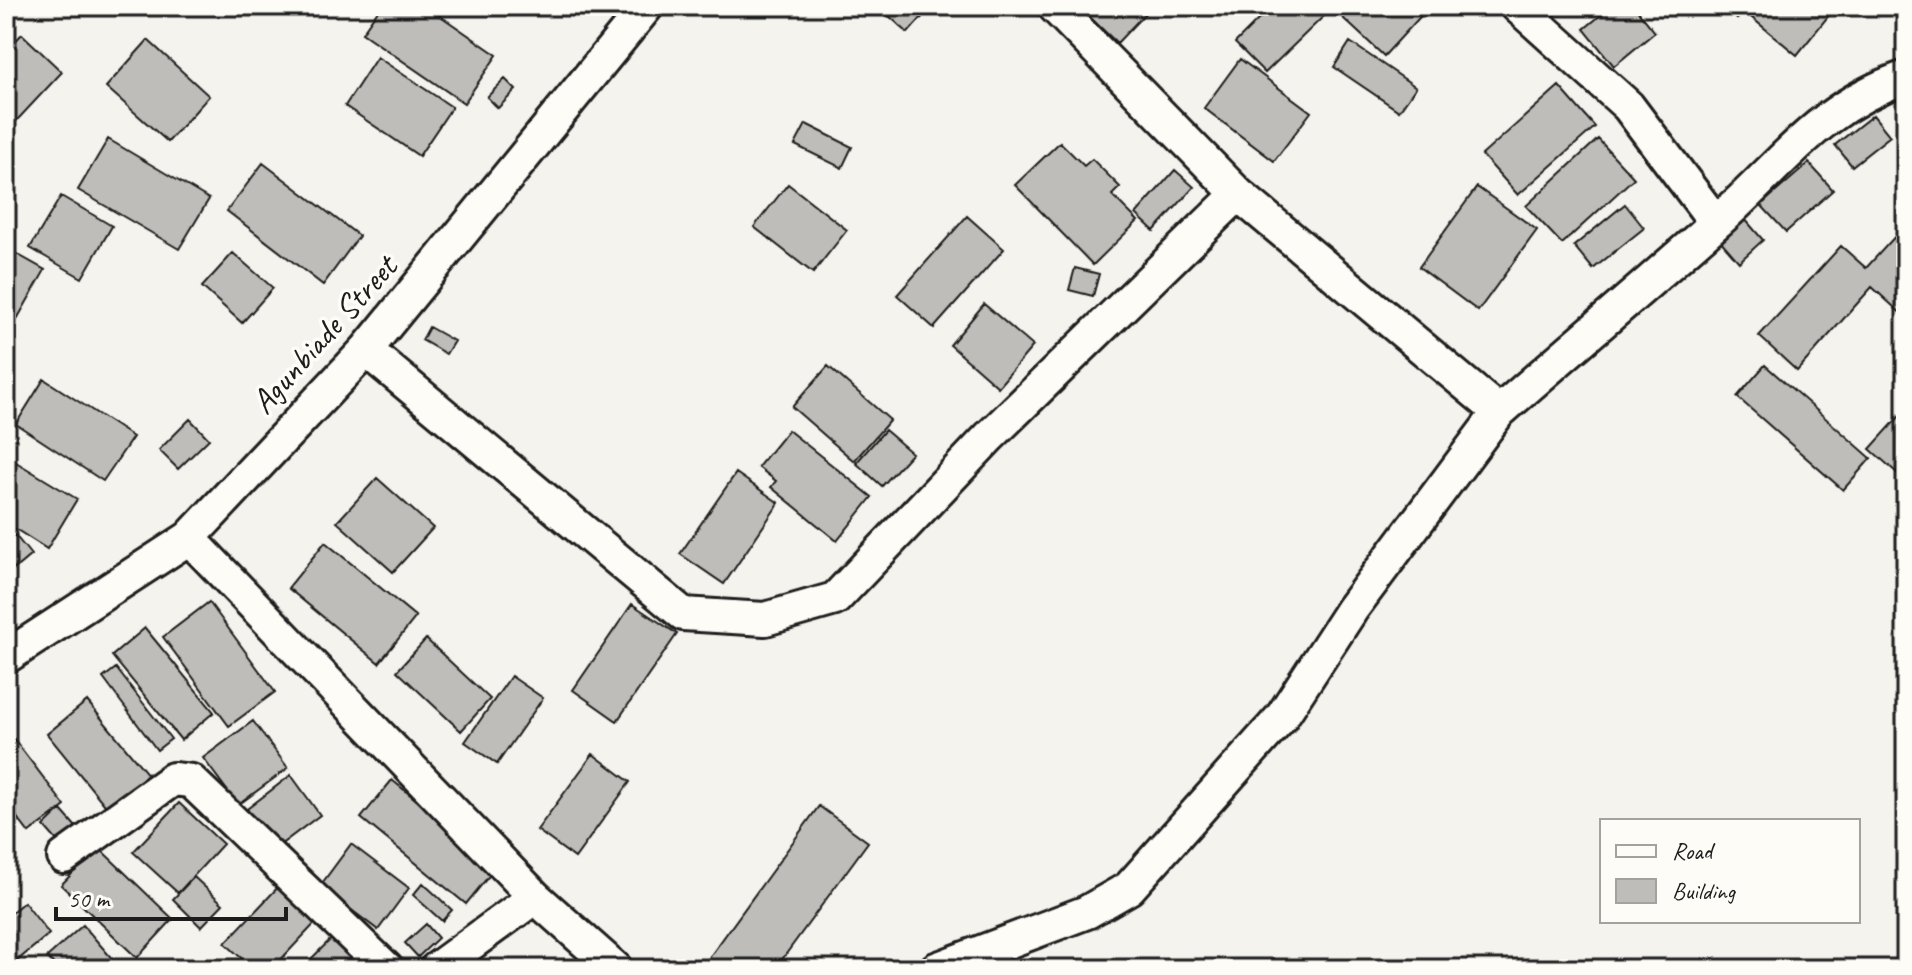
<svg xmlns="http://www.w3.org/2000/svg" width="1912" height="975" font-family="Caveat,sans-serif">
  <rect width="100%" height="100%" fill="#f4f3ee"/>
  <filter id="ink" filterUnits="userSpaceOnUse"><feTurbulence type="fractalNoise" baseFrequency=".0125" numOctaves="2"/><feDisplacementMap in="SourceGraphic" scale="16" xChannelSelector="R" yChannelSelector="G"/><feConvolveMatrix kernelMatrix="1 2 1 2 8 2 1 2 1" color-interpolation-filters="sRGB"/></filter>
  <g filter="url(#ink)">
    <!-- building -->
    <path fill="#bebdba" stroke="#1c1c1c" stroke-width="2" d="M 381,6 L 426,6 L 497,55 L 464,103 L 362,33 Z
      M 878,6 L 932,6 L 908,33 Z
      M 1078,6 L 1152,6 L 1117,43 Z
      M 1272,6 L 1322,6 L 1328,12 L 1265,73 L 1235,43 Z
      M 1330,6 L 1430,6 L 1384,56 Z
      M 1612,6 L 1634,6 L 1655,32 L 1614,66 L 1584,29 Z
      M 1724,6 L 1750,6 L 1737,19 Z
      M 1760,6 L 1830,6 L 1834,9 L 1797,55 L 1751,17 Z
      M 22,34 L 62,72 L 6,132 L 6,51 Z
      M 148,40 L 209,96 L 168,142 L 106,87 Z
      M 1350,42 L 1416,87 L 1399,111 L 1334,67 Z
      M 377,57 L 452,107 L 419,156 L 345,106 Z
      M 1240,59 L 1311,112 L 1274,161 L 1204,108 Z
      M 505,79 L 516,90 L 498,108 L 487,97 Z
      M 1559,86 L 1595,127 L 1518,195 L 1482,155 Z
      M 1873,115 L 1890,136 L 1852,166 L 1835,145 Z
      M 806,124 L 852,147 L 842,168 L 795,145 Z
      M 108,139 L 209,199 L 179,249 L 78,190 Z
      M 1598,139 L 1634,178 L 1562,244 L 1526,206 Z
      M 1060,142 L 1084,166 L 1092,159 L 1120,187 L 1112,195 L 1138,221 L 1093,265 L 1015,185 Z
      M 263,163 L 359,236 L 323,285 L 227,211 Z
      M 1809,163 L 1833,190 L 1786,232 L 1761,205 Z
      M 1175,170 L 1194,187 L 1154,231 L 1136,214 Z
      M 788,184 L 847,230 L 813,273 L 754,227 Z
      M 1477,187 L 1537,230 L 1478,311 L 1419,267 Z
      M 61,196 L 112,226 L 82,278 L 30,248 Z
      M 1625,204 L 1644,228 L 1593,269 L 1574,246 Z
      M 967,216 L 1004,249 L 934,328 L 897,295 Z
      M 1744,218 L 1763,240 L 1739,262 L 1719,239 Z
      M 1900,231 L 1906,236 L 1906,318 L 1872,287 L 1797,371 L 1759,336 L 1841,246 L 1866,268 Z
      M 6,248 L 45,270 L 12,328 L 6,324 Z
      M 233,253 L 273,288 L 242,323 L 202,287 Z
      M 1075,268 L 1099,274 L 1093,296 L 1069,290 Z
      M 984,304 L 1033,346 L 998,387 L 950,345 Z
      M 429,327 L 454,341 L 446,354 L 422,340 Z
      M 1765,365 L 1871,458 L 1843,490 L 1737,397 Z
      M 828,366 L 890,420 L 854,461 L 792,407 Z
      M 44,379 L 133,437 L 103,481 L 16,424 Z
      M 1906,409 L 1906,481 L 1870,449 Z
      M 190,419 L 209,439 L 178,469 L 159,450 Z
      M 788,430 L 872,497 L 837,541 L 771,487 L 776,481 L 758,467 Z
      M 885,430 L 912,453 L 882,486 L 856,463 Z
      M 6,456 L 77,499 L 47,549 L 6,523 Z
      M 736,473 L 779,503 L 724,584 L 680,554 Z
      M 377,478 L 433,528 L 393,572 L 337,522 Z
      M 15,535 L 31,555 L 6,576 L 6,542 Z
      M 325,542 L 416,617 L 379,663 L 288,588 Z
      M 209,602 L 275,692 L 229,726 L 163,637 Z
      M 632,604 L 677,634 L 617,721 L 573,690 Z
      M 145,628 L 214,712 L 181,740 L 112,656 Z
      M 426,639 L 490,699 L 461,731 L 397,671 Z
      M 116,668 L 171,739 L 157,750 L 103,678 Z
      M 511,676 L 543,698 L 497,764 L 465,742 Z
      M 87,701 L 154,782 L 113,815 L 47,734 Z
      M 253,721 L 288,768 L 238,805 L 203,758 Z
      M 14,739 L 65,806 L 29,833 L 6,803 L 6,745 Z
      M 593,754 L 630,782 L 575,858 L 537,830 Z
      M 291,775 L 320,815 L 276,848 L 247,809 Z
      M 392,780 L 497,866 L 466,904 L 361,818 Z
      M 179,803 L 223,844 L 178,893 L 133,852 Z
      M 819,806 L 868,842 L 775,969 L 701,969 Z
      M 61,810 L 76,827 L 59,843 L 44,826 Z
      M 351,844 L 409,888 L 378,930 L 320,886 Z
      M 98,847 L 173,919 L 137,958 L 61,885 Z
      M 194,877 L 223,904 L 201,927 L 173,899 Z
      M 282,883 L 320,918 L 272,969 L 253,969 L 225,943 Z
      M 423,883 L 452,910 L 442,921 L 413,895 Z
      M 24,902 L 49,934 L 12,965 L 6,958 L 6,917 Z
      M 426,924 L 438,938 L 418,957 L 405,943 Z
      M 83,925 L 121,969 L 58,969 L 47,957 Z
      M 334,936 L 367,969 L 301,969 Z"/>
    <g fill="none" stroke-linecap="round" stroke-linejoin="round">
      <!-- minor casing -->
      <g stroke="#1c1c1c" stroke-width="38">
        <path id="minor" d="M 1054,6 L 1238,194 L 1499,412 C 1571,349 1644,287 1715,224 C 1782,165 1817,108 1906,77
          M 1517,6 L 1628,106 L 1716,223
          M 366,350 L 683,614 L 765,619 L 835,599 L 989,437 L 1238,194
          M 189,538 L 535,897 L 616,969
          M 6,657 L 189,538 L 366,350 L 647,6
          M 64,857 L 173,779 L 191,781 L 387,969
          M 436,969 L 535,897
          M 936,969 L 1087,912 L 1129,888 L 1281,718 L 1352,609 L 1499,412"/>
      </g>
      <!-- minor -->
      <use href="#minor" stroke="#fdfcf7" stroke-width="32"/>
    </g>
  </g>
  <g text-anchor="middle" stroke-width="7" stroke-linejoin="round" paint-order="stroke">
    <!-- street labels -->
    <g font-size="34" fill="#1c1c1c" stroke="#fdfcf7">
      <text transform="translate(323 334) rotate(-48)" y="12">Agunbiade Street</text>
    </g>
  </g>
  <!-- margin -->
  <rect width="1912" height="975" fill="none" stroke="#fdfcf7" stroke-width="32"/>
  <rect x="16" y="16" width="1880" height="943" fill="none" stroke="#1c1c1c" stroke-width="3" filter="url(#ink)"/>
  <!-- legend -->
  <rect x="1600" y="819" width="260" height="104" fill="#fdfcf7" stroke="#a3a29f" stroke-width="2"/>
  <rect x="1616" y="845" width="40" height="12" fill="#fdfcf7" stroke="#a3a29f" stroke-width="2"/>
  <text x="1672" y="859" font-size="24" fill="#1c1c1c">Road</text>
  <rect x="1616" y="879" width="40" height="24" fill="#bebdba" stroke="#a3a29f" stroke-width="2"/>
  <text x="1672" y="899" font-size="24" fill="#1c1c1c">Building</text>
  <!-- scale -->
  <path d="M56 907v12h230v-12" fill="none" stroke="#1c1c1c" stroke-width="4"/>
  <text x="68" y="907" font-size="24" fill="#1c1c1c" stroke="#fdfcf7" stroke-width="6" paint-order="stroke">50 m</text>
</svg>
